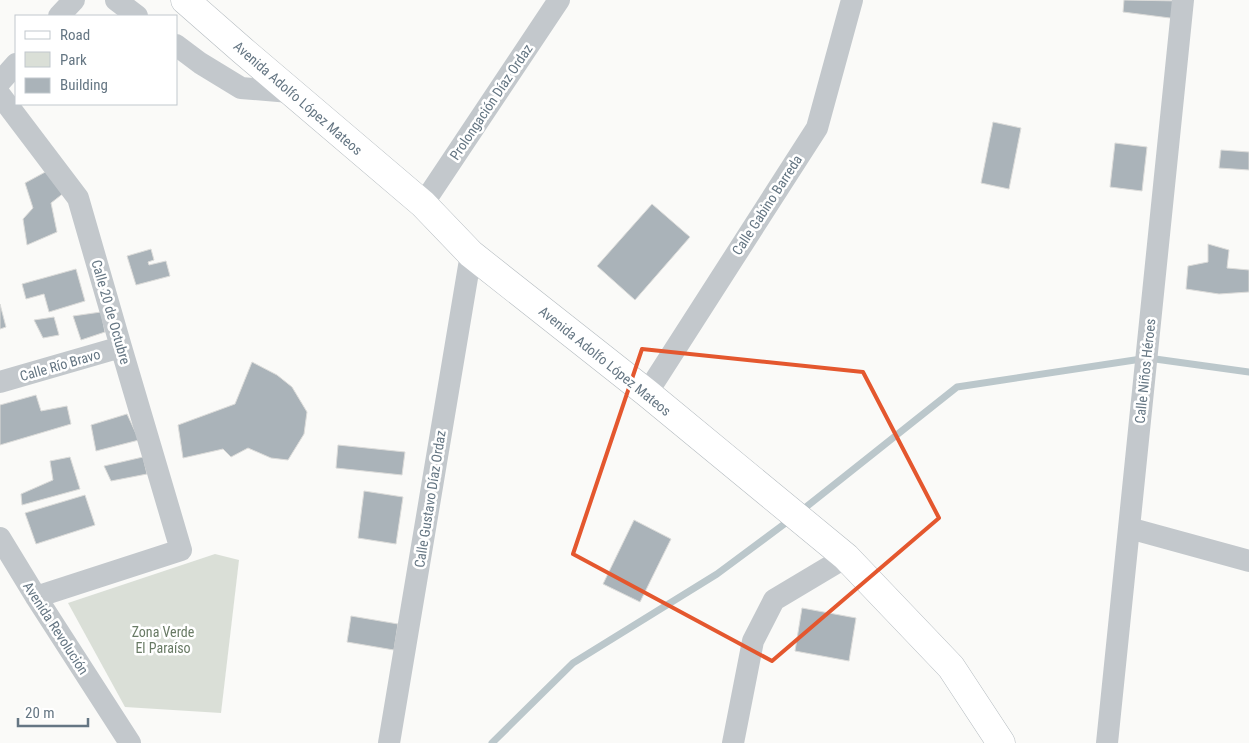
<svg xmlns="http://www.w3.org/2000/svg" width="1249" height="743" font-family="'Roboto Condensed',sans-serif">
  <rect width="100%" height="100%" fill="#fafaf8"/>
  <!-- green -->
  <path fill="#dadfd7" d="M 215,554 L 239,560 L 221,713 L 125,707 L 68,603 Z"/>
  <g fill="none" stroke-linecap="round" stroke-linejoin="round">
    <!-- stream -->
    <path stroke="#bbc7cb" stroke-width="7" d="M 801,511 L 957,387 L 1148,358 L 1249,372
      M 492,743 L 573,663 L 717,574 L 791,519"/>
  </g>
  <!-- building -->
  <path fill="#aab3b9" stroke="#dcdcda" d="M 1124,0 L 1181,1 L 1178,19 L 1123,12 Z
    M 993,122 L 1021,128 L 1009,189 L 981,183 Z
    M 1115,143 L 1147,147 L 1142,191 L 1110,187 Z
    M 1221,150 L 1249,152 L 1249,170 L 1219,168 Z
    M 49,170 L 65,192 L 51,203 L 57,232 L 27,245 L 23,219 L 33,208 L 25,183 Z
    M 652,204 L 690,237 L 635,300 L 597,266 Z
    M 1208,244 L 1229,250 L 1227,268 L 1249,270 L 1249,292 L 1219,294 L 1186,289 L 1188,266 L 1208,262 Z
    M 151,249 L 154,260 L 148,262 L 149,265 L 166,261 L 170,276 L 136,285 L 127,256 Z
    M 76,269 L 85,301 L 49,312 L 44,294 L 26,299 L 22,284 Z
    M 0,304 L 6,327 L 0,329 Z
    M 101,312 L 105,332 L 81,340 L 73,316 Z
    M 54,317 L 59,335 L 43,338 L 34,320 Z
    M 252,362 L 277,375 L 292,387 L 307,412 L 304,434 L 288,460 L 271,458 L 248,448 L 231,457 L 223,449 L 183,458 L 178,425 L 235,404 Z
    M 36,395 L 41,411 L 67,406 L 71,424 L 0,445 L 0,405 Z
    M 127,414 L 139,440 L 96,451 L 91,425 Z
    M 338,445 L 405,452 L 402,475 L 336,468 Z
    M 70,457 L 80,489 L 22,505 L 21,494 L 53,480 L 50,461 Z
    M 143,457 L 147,474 L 111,481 L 104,466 Z
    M 364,491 L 403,497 L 396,544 L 358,538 Z
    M 85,495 L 95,525 L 36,544 L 25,513 Z
    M 634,520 L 671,539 L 640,602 L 603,584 Z
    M 802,608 L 856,618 L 849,661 L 795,651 Z
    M 351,616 L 398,624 L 394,650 L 347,642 Z"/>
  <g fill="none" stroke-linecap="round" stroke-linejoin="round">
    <!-- secondary casing -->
    <g stroke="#b3babf" stroke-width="29">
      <path id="secondary" d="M 185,0 L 242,50 L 423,204 L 471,254 L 647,393 L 846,557 L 951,667 L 1001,743"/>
    </g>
    <!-- street -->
    <path stroke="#c3c8cc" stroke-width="22" d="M 116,0 L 137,16
      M 59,16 L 74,0
      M 176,45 L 200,63 L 241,88 L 290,92
      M 0,82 L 16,64
      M 0,95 L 78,198 L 121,347 L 181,550 L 36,597
      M 423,204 L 559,0
      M 0,382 L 121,347
      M 647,393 L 817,128 L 852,0
      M 1129,528 L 1249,561
      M 0,538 L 36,597 L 130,743
      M 389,743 L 471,254
      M 733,743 L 753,641 L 774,600 L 846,557
      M 1107,743 L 1183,0"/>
    <!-- secondary -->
    <use href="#secondary" stroke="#fff" stroke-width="28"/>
  </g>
  <!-- marked area -->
  <path fill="none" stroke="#e4572e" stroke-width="4" stroke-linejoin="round" d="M 642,349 L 863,372 L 939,518 L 772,661 L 573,554 Z"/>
  <g text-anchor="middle" stroke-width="5" stroke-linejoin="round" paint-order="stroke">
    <!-- street labels -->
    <g font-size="14" fill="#657683" stroke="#fff">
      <text transform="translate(298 98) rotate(41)" y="5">Avenida Adolfo López Mateos</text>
      <text transform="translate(491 102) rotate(-56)" y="5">Prolongación Díaz Ordaz</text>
      <text transform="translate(767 205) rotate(-57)" y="5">Calle Gabino Barreda</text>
      <text transform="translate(111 312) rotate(74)" y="5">Calle 20 de Octubre</text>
      <text transform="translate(605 361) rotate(39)" y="5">Avenida Adolfo López Mateos</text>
      <text transform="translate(60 365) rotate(-16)" y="5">Calle Río Bravo</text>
      <text transform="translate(1145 371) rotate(-84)" y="5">Calle Niños Héroes</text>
      <text transform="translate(430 499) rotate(-81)" y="5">Calle Gustavo Díaz Ordaz</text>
      <text transform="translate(56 628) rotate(57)" y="5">Avenida Revolución</text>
    </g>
    <!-- park labels -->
    <g font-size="14" fill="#687a64" stroke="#fff">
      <text x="163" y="637">Zona Verde<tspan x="163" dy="16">El Paraíso</tspan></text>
    </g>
  </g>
  <!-- legend -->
  <rect x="15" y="15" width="162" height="90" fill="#ffffff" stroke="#c1c8cd"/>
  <rect x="25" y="31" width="25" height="8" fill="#ffffff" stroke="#c1c8cd"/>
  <text x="60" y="40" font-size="15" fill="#657683">Road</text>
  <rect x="25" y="52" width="25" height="15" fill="#dadfd7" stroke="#c1c8cd"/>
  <text x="60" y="65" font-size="15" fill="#657683">Park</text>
  <rect x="25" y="78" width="25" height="15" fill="#aab3b9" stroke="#c1c8cd"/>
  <text x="60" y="90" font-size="15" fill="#657683">Building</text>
  <!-- scale -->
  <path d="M18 718v8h70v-8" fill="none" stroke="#657683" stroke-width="2.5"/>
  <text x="25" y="718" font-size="15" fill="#657683" stroke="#ffffff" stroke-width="4" paint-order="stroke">20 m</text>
</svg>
